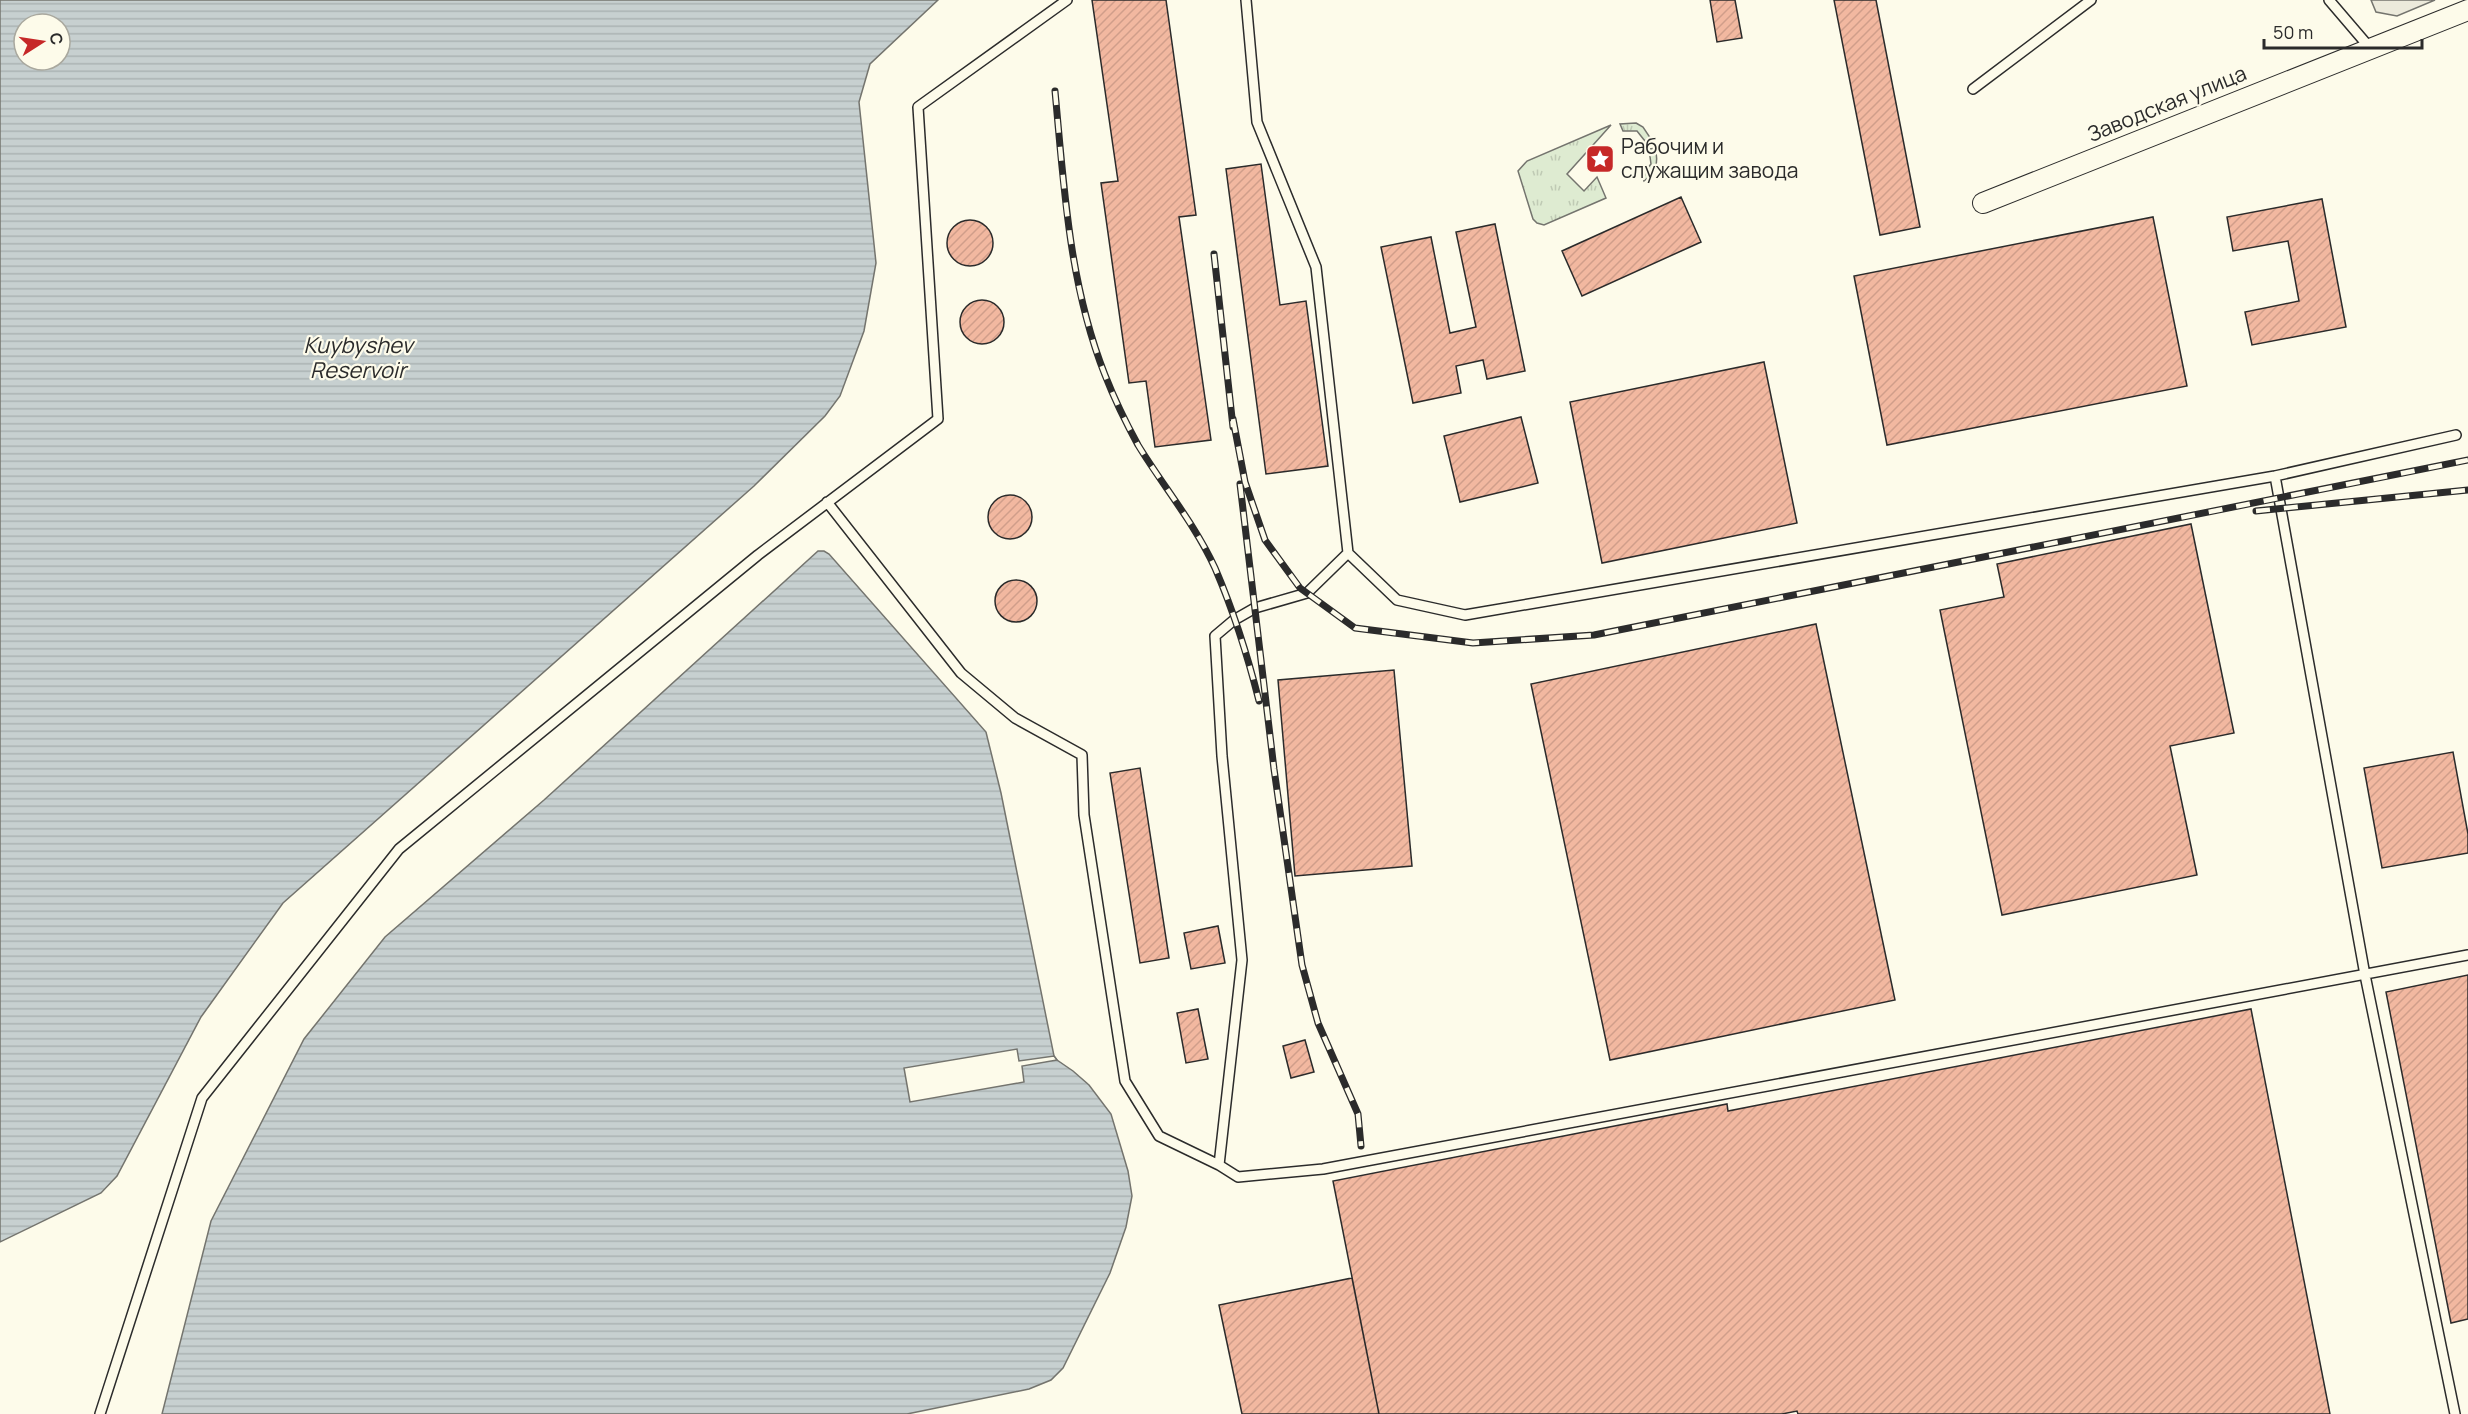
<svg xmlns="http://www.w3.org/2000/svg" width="2468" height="1414" font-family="Manrope,sans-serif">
  <defs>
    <pattern id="grass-tufts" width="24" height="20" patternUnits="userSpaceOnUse" patternTransform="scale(1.5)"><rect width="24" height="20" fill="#deebd1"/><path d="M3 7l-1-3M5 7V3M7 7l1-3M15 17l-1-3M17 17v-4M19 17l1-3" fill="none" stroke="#bfcab4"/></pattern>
    <pattern id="water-rules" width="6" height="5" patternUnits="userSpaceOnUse" patternTransform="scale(1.5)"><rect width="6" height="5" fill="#c7d0d0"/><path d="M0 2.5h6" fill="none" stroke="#abb3b3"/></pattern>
    <pattern id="building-hatch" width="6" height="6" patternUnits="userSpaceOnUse" patternTransform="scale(1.5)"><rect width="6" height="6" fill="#f2b8a0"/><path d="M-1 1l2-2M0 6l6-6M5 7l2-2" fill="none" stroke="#d09e8a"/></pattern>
  </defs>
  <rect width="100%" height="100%" fill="#fdfbea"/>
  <!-- grass -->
  <path fill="url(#grass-tufts)" stroke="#74746e" stroke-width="1.5" d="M 1636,123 L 1643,127 L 1651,139 L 1645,141 L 1637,131 L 1623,131 L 1620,124 Z
    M 1611,125 L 1567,174 L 1584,191 L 1597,177 L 1606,198 L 1544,225 L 1537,223 L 1533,219 L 1518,171 L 1527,161 Z
    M 1655,148 C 1659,162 1656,172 1644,181 L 1641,172 L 1645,171 L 1651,164 L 1649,149 Z"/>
  <!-- parking -->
  <path fill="#eceadb" stroke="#74746e" stroke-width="1.5" d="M 2371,0 L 2435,0 L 2397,16 L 2376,12 Z"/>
  <!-- water -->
  <path fill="url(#water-rules)" stroke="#74746e" stroke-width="1.5" fill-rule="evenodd" d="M 0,0 L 938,0 L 870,64 L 859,102 L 876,263 L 864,331 L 840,396 L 825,416 L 754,486 L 283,903 L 201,1017 L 117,1176 L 101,1193 L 0,1242 ZM 24,24 L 60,24 L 60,60 L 24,60 Z
    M 818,551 L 824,551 L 829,554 L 986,732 L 1001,793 L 1054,1056 L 1057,1060 L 1073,1071 L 1089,1085 L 1111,1114 L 1128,1171 L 1132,1196 L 1126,1227 L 1110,1273 L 1063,1368 L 1051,1380 L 1029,1389 L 907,1414 L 162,1414 L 211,1221 L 304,1039 L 385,937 L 544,800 Z"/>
  <!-- pier -->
  <path fill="#fdfbea" stroke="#74746e" stroke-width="1.5" d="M 1017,1049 L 1019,1061 L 1054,1056 L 1057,1060 L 1022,1066 L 1024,1082 L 910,1102 L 904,1068 Z"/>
  <!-- building -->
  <path fill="url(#building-hatch)" stroke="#2b2b2b" stroke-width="1.5" d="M 1092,0 L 1166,0 L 1196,215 L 1179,217 L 1211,440 L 1155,447 L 1146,381 L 1129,383 L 1101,183 L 1118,181 Z
    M 1710,0 L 1735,0 L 1742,38 L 1717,42 Z
    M 1834,0 L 1876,0 L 1920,227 L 1880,235 Z
    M 1261,164 L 1280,305 L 1306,301 L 1328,466 L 1266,474 L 1226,169 Z
    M 1681,197 L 1701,242 L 1582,296 L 1562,251 Z
    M 2322,199 L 2346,327 L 2252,345 L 2245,312 L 2299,301 L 2288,241 L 2233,251 L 2227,217 Z
    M 2153,217 L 2187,386 L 1887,445 L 1854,276 Z
    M947 243a23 23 0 1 1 46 0a23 23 0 1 1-46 0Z
    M 1495,224 L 1525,371 L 1487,379 L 1483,360 L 1456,366 L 1461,393 L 1413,403 L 1381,247 L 1431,237 L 1450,333 L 1476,327 L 1456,232 Z
    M960 322a22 22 0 1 1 44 0a22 22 0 1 1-44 0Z
    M 1764,362 L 1797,523 L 1602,563 L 1570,402 Z
    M 1521,417 L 1538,483 L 1460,502 L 1444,436 Z
    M988 517a22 22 0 1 1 44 0a22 22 0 1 1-44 0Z
    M 2191,524 L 2234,733 L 2170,746 L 2197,875 L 2002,915 L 1940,610 L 2004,597 L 1997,564 Z
    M995 601a21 21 0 1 1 42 0a21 21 0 1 1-42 0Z
    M 1816,624 L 1895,1000 L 1610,1060 L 1531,684 Z
    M 1394,670 L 1412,866 L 1295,876 L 1278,680 Z
    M 2453,752 L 2468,834 L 2468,853 L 2382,868 L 2364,768 Z
    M 1140,768 L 1169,958 L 1140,963 L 1110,773 Z
    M 1218,926 L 1225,963 L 1191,969 L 1184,933 Z
    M 2468,975 L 2468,1319 L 2451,1323 L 2386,992 Z
    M 1198,1009 L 1208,1059 L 1186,1063 L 1177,1013 Z
    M 2251,1009 L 2330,1414 L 1798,1414 L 1797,1411 L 1782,1414 L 1379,1414 L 1333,1181 L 1727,1104 L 1728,1111 Z
    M 1305,1040 L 1314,1072 L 1291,1078 L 1283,1046 Z
    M 1352,1278 L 1379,1414 L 1242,1414 L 1219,1305 Z"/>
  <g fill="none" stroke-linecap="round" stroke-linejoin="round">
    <!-- lane casing -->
    <g stroke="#2b2b2b" stroke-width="12">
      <path id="lane" d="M 1246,0 L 1257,122 L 1316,267 L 1348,553 L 1397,600 L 1465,615 L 2275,476 L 2456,435
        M 2329,0 L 2370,48
        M 1973,89 L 2091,0
        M 2275,476 L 2365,975 L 2455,1414
        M 827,502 L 961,673 L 1015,718 L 1082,755 L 1084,815 L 1125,1081 L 1159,1136 L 1219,1165 L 1238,1177 L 1323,1169 L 2468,955
        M 1219,1165 L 1242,960 L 1222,756 L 1215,636 L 1234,620 L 1255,608 L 1307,593 L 1348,553
        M 100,1414 L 202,1098 L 399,849 L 758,555 L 938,419 L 918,107 L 1067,0"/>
    </g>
    <!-- street casing -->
    <g stroke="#2b2b2b" stroke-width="22">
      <path id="street" d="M 1983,203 L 2468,10"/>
    </g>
    <!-- lane -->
    <use href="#lane" stroke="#fdfbea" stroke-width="9"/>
    <!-- street -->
    <use href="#street" stroke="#fdfbea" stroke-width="20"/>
    <!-- rail casing -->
    <g stroke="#2b2b2b" stroke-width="7">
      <path id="rail" d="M 1055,91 C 1064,187 1069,284 1105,375 C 1114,398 1126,423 1138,445 C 1163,486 1195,524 1215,568 C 1233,610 1248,657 1259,701
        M 1214,254 L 1233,427
        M 1233,419 L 1245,482 L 1265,540 L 1300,588 L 1355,628 L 1473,643 L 1594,635 L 2468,460
        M 1240,484 L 1274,769 L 1302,965 L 1318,1023 L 1358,1114 L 1361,1146
        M 2256,511 L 2468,490"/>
    </g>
    <!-- rail -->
    <use href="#rail" stroke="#fdfbea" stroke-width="4.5" stroke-dasharray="14" stroke-linecap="butt"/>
  </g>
  <!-- icons -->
  <defs>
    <g id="sight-square" transform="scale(1.5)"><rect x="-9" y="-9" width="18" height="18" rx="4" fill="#c62828" stroke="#fdfbea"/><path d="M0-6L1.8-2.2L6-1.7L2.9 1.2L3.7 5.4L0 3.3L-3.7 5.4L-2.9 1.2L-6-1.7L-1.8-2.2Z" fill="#fff"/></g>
  </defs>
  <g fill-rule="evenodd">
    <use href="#sight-square" x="1600" y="159"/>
  </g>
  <g text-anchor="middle" stroke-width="4.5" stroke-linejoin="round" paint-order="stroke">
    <!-- street labels -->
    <g font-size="21" fill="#2b2b2b" stroke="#fdfbea">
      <text transform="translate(2167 104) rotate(-22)" y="7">Заводская улица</text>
    </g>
    <!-- poi labels -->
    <g font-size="21" fill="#2b2b2b" stroke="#fdfbea" text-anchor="start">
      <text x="1621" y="154">Рабочим и<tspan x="1621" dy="24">служащим завода</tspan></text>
    </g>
    <!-- water labels -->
    <g font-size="22" font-style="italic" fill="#2b2b2b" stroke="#fdfbea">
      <text x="358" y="353">Kuybyshev<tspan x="358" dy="25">Reservoir</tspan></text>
    </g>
  </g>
  <!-- north arrow -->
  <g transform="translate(42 42) rotate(78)"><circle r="28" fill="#fdfbea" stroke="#a9a89e" stroke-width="1.5"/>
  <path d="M0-4.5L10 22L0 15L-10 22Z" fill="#c62828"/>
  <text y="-9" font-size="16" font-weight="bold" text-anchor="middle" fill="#2b2b2b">С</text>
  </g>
  <!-- scale -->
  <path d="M2264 39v9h158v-9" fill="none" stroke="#2b2b2b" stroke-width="3"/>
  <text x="2273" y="39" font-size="18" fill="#2b2b2b" stroke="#fdfbea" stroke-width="4.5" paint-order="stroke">50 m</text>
</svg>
